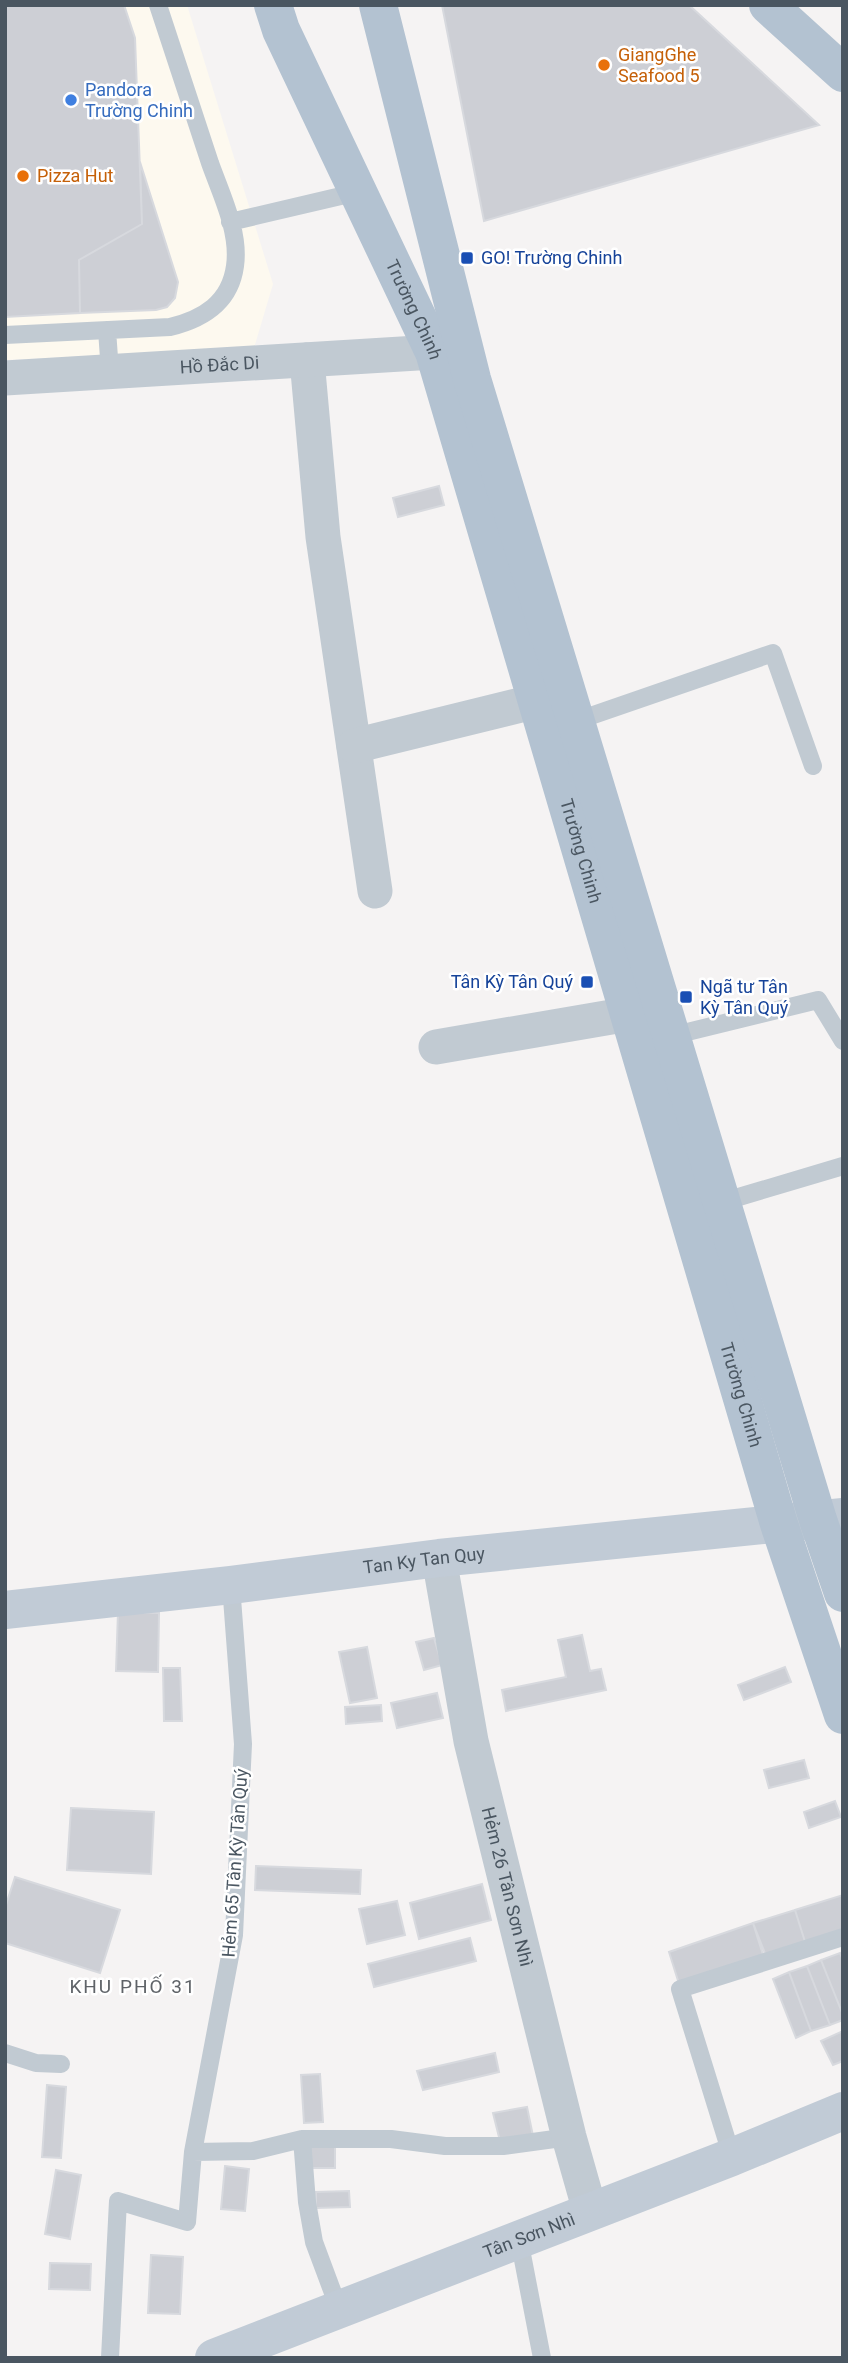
<svg xmlns="http://www.w3.org/2000/svg" width="848" height="2363" font-family="Roboto,sans-serif">
  <rect width="100%" height="100%" fill="#f5f3f3"/>
  <!-- commercial -->
  <path fill="#fdf9ef" d="M 5,5 L 187,5 L 273,284 L 254,348 L 5,360 Z"/>
  <!-- building -->
  <path fill="#cdcfd5" stroke="#d7d9de" stroke-width="2" d="M 5,5 L 124,5 L 135,38 L 142,224 L 79,260 L 80,313 L 5,317 Z
    M 442,5 L 689,5 L 819,125 L 484,221 Z
    M 140,162 L 178,282 L 175,298 L 167,307 L 156,310 L 80,313 L 79,260 L 142,224 Z
    M 439,486 L 444,505 L 398,517 L 393,498 Z
    M 118,1612 L 159,1613 L 158,1672 L 116,1671 Z
    M 582,1635 L 590,1671 L 601,1669 L 606,1690 L 506,1711 L 502,1690 L 566,1677 L 558,1640 Z
    M 434,1638 L 442,1665 L 424,1670 L 416,1642 Z
    M 367,1647 L 377,1698 L 350,1703 L 339,1652 Z
    M 785,1667 L 791,1682 L 744,1700 L 738,1685 Z
    M 163,1668 L 180,1668 L 182,1721 L 164,1721 Z
    M 437,1693 L 443,1718 L 397,1728 L 391,1703 Z
    M 381,1705 L 382,1721 L 346,1724 L 345,1707 Z
    M 804,1760 L 809,1778 L 769,1788 L 764,1770 Z
    M 835,1801 L 841,1817 L 809,1828 L 804,1812 Z
    M 71,1808 L 154,1812 L 151,1874 L 67,1870 Z
    M 256,1866 L 361,1870 L 360,1894 L 255,1890 Z
    M 15,1877 L 120,1910 L 100,1973 L 5,1943 L 5,1908 Z
    M 482,1884 L 491,1920 L 419,1939 L 410,1903 Z
    M 843,1895 L 843,1931 L 806,1945 L 795,1910 Z
    M 397,1901 L 405,1935 L 367,1944 L 359,1909 Z
    M 795,1910 L 806,1945 L 768,1961 L 753,1923 Z
    M 753,1923 L 764,1958 L 680,1987 L 669,1952 Z
    M 470,1938 L 476,1961 L 374,1987 L 368,1964 Z
    M 840,1953 L 843,1960 L 843,2015 L 821,1960 Z
    M 821,1960 L 843,2015 L 843,2020 L 830,2025 L 807,1966 Z
    M 807,1966 L 830,2025 L 811,2031 L 789,1972 Z
    M 789,1972 L 811,2031 L 796,2038 L 773,1979 Z
    M 843,2031 L 843,2061 L 833,2065 L 821,2041 Z
    M 495,2053 L 499,2072 L 423,2090 L 417,2071 Z
    M 320,2074 L 323,2122 L 304,2123 L 301,2075 Z
    M 47,2085 L 66,2087 L 61,2158 L 42,2157 Z
    M 527,2107 L 533,2136 L 500,2141 L 493,2113 Z
    M 306,2142 L 335,2142 L 335,2168 L 306,2168 Z
    M 225,2166 L 249,2169 L 245,2211 L 221,2209 Z
    M 56,2170 L 81,2175 L 70,2239 L 45,2234 Z
    M 349,2191 L 350,2207 L 316,2208 L 316,2192 Z
    M 151,2255 L 183,2257 L 180,2314 L 148,2313 Z
    M 50,2263 L 91,2264 L 90,2290 L 49,2289 Z"/>
  <g fill="none" stroke-linecap="round" stroke-linejoin="round">
    <!-- lane -->
    <path stroke="#c1cad2" stroke-width="18" d="M 230,222 L 358,192
      M 107,330 L 110,372
      M 5,335 L 170,327 C 203,319 230,303 235,266 C 240,232 221,194 210,163 C 193,110 175,58 158,5
      M 576,721 L 773,653 L 813,766
      M 671,1036 L 818,1000 L 843,1041
      M 722,1202 L 843,1166
      M 5,2053 L 36,2063 L 61,2064
      M 302,2139 L 307,2202 L 314,2242 L 339,2309
      M 193,2152 L 253,2151 L 302,2139 L 391,2139 L 445,2146 L 503,2146 L 569,2137
      M 732,2157 L 680,1989 L 843,1937
      M 519,2239 L 542,2358
      M 110,2358 L 118,2201 L 187,2222 L 193,2152 L 234,1935 L 243,1744 L 231,1585"/>
    <!-- street -->
    <g stroke="#c1cad2" stroke-width="35">
      <path d="M 307,360 L 323,537 L 375,891"/>
      <path id="s1" d="M 5,378 L 434,352"/>
      <path d="M 354,746 L 537,701"/>
      <path d="M 436,1047 L 629,1014"/>
      <path id="s2" d="M 439,1558 L 471,1741 L 569,2137 L 590,2211"/>
    </g>
    <!-- secondary -->
    <g stroke="#c1cbd6" stroke-width="38">
      <path id="s3" d="M 5,1610 L 231,1585 L 439,1558 L 843,1517"/>
      <path id="s4" d="M 214,2358 L 732,2157 L 843,2111"/>
    </g>
    <!-- primary -->
    <g stroke="#b3c2d1" stroke-width="38">
      <path id="s5" d="M 273,5 L 281,30 L 434,352 L 779,1524 L 843,1715"/>
      <path d="M 378,5 L 472,379 L 818,1520 L 843,1593"/>
      <path d="M 768,5 L 843,73"/>
    </g>
  </g>
  <!-- markers -->
  <g fill="#e8710a" stroke="#fff" stroke-width="2.5">
    <circle cx="604" cy="65" r="7"/>
    <circle cx="23" cy="176" r="7"/>
  </g>
  <circle fill="#3f7fe0" stroke="#fff" stroke-width="2.5" cx="71" cy="100" r="7"/>
  <g fill="#1a4fb4" stroke="#fff" stroke-width="2.5">
    <rect x="460" y="251" width="14" height="14" rx="3.5"/>
    <rect x="580" y="975" width="14" height="14" rx="3.5"/>
    <rect x="679" y="990" width="14" height="14" rx="3.5"/>
  </g>
  <g text-anchor="middle" stroke-width="5" stroke-linejoin="round" paint-order="stroke">
    <!-- food labels -->
    <g font-size="18" fill="#c56008" stroke="#fff" text-anchor="start">
      <text x="618" y="61">GiangGhe<tspan x="618" dy="21">Seafood 5</tspan></text>
      <text x="37" y="182">Pizza Hut</text>
    </g>
    <!-- shop labels -->
    <g font-size="18" fill="#366cbe" stroke="#fff" text-anchor="start">
      <text x="85" y="96">Pandora<tspan x="85" dy="21">Trường Chinh</tspan></text>
    </g>
    <!-- transit labels -->
    <g font-size="18" fill="#164399" stroke="#fff" text-anchor="start">
      <text x="481" y="264">GO! Trường Chinh</text>
      <text x="573" y="988" text-anchor="end">Tân Kỳ Tân Quý</text>
      <text x="700" y="993">Ngã tư Tân<tspan x="700" dy="21">Kỳ Tân Quý</tspan></text>
    </g>
    <!-- street labels -->
    <g font-size="18" fill="#4a5661" stroke="#fff">
      <text dy="6" stroke="none"><textPath href="#s5" startOffset="336">Trường Chinh</textPath></text>
      <text dy="6" stroke="none"><textPath href="#s1" startOffset="215">Hồ Đắc Di</textPath></text>
      <text dy="6" stroke="none"><textPath href="#s5" startOffset="903">Trường Chinh</textPath></text>
      <text dy="6" stroke="none"><textPath href="#s5" startOffset="1470">Trường Chinh</textPath></text>
      <text dy="6" stroke="none"><textPath href="#s3" startOffset="422">Tan Ky Tan Quy</textPath></text>
      <text transform="translate(235 1863) rotate(-86)" y="6">Hẻm 65 Tân Kỳ Tân Quý</text>
      <text dy="6" stroke="none"><textPath href="#s2" startOffset="336">Hẻm 26 Tân Sơn Nhì</textPath></text>
      <text dy="6" stroke="none"><textPath href="#s4" startOffset="338">Tân Sơn Nhì</textPath></text>
    </g>
    <!-- neighbourhood labels -->
    <g font-size="19" letter-spacing="2" fill="#5f6368" stroke="#fff">
      <text x="133" y="1993">KHU PHỐ 31</text>
    </g>
  </g>
  <!-- border -->
  <rect width="848" height="2363" fill="none" stroke="#4a5661" stroke-width="14"/>
</svg>
